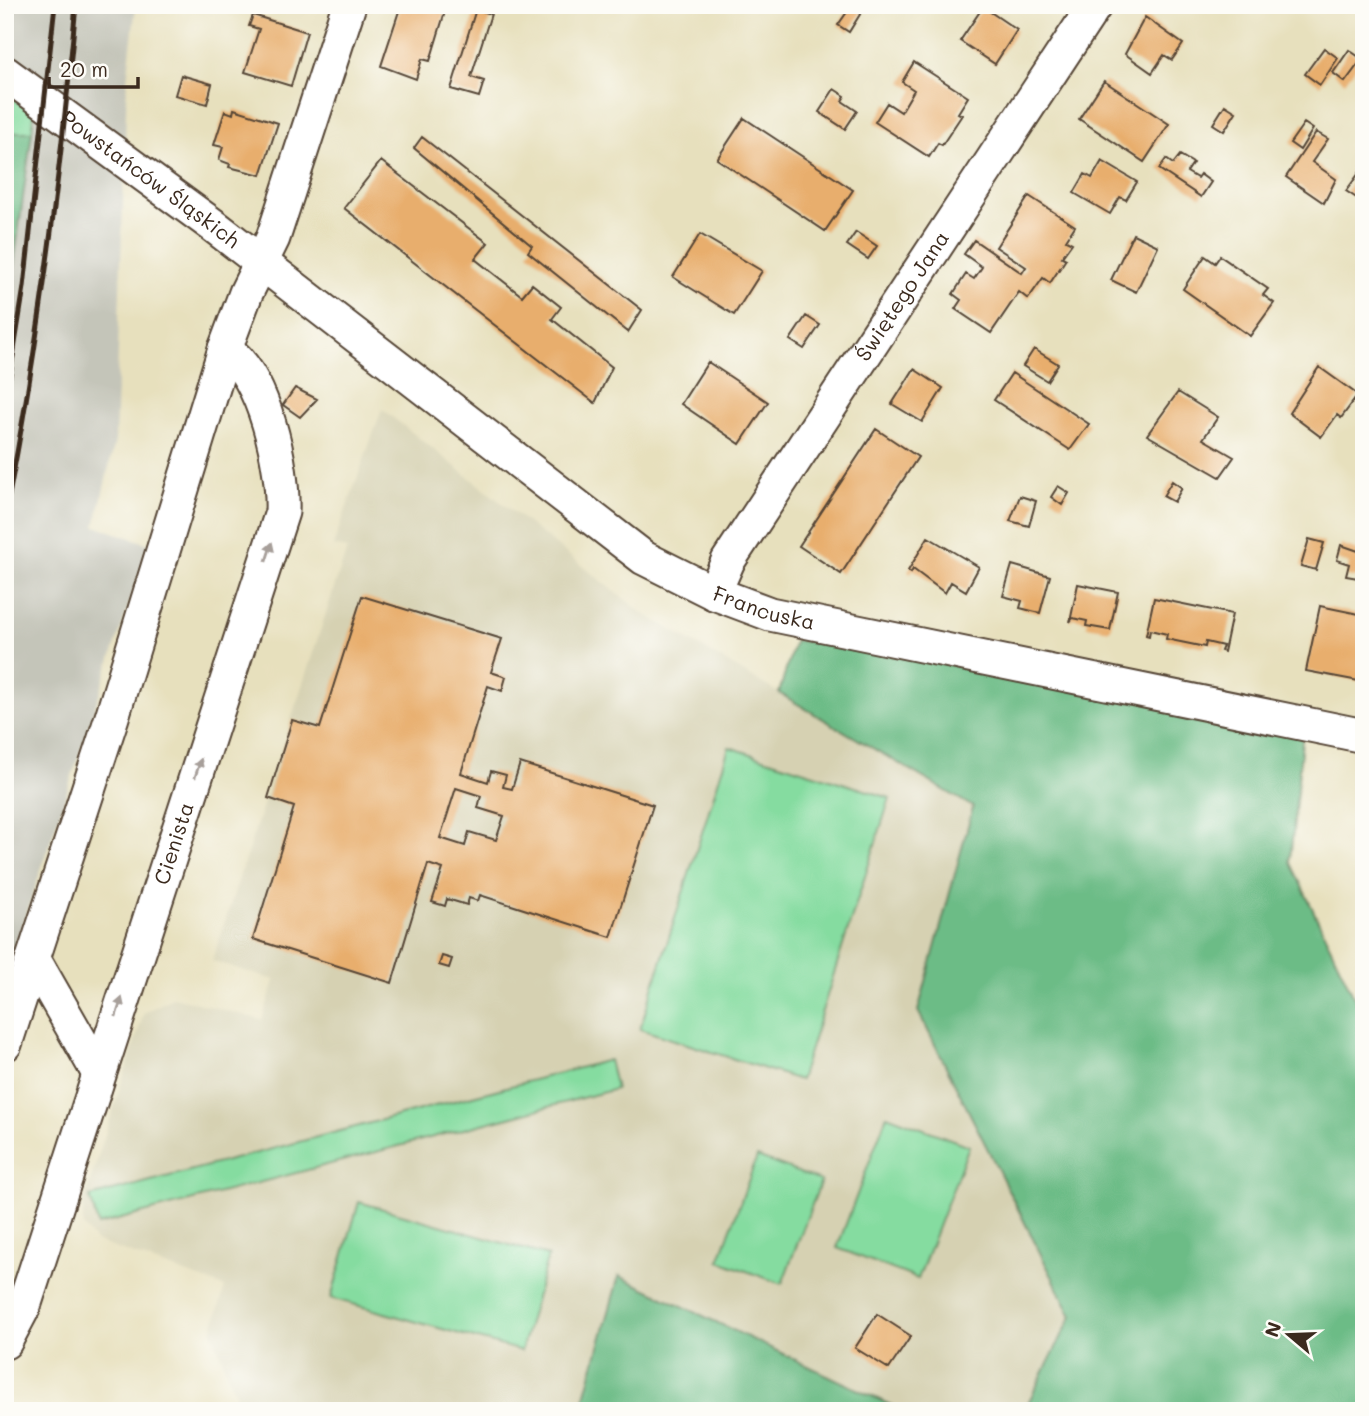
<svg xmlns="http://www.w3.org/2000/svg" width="1369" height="1416" font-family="Mali,sans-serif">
  <rect width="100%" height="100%" fill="#fdfcf7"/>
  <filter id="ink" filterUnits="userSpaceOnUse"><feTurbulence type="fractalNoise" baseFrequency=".0143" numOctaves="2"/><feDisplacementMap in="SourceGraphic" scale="14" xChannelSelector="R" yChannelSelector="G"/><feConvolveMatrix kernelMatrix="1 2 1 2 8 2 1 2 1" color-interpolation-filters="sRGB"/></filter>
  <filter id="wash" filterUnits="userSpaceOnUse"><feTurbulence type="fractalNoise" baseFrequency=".00686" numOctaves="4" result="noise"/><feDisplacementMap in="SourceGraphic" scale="28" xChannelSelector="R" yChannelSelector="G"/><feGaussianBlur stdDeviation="1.57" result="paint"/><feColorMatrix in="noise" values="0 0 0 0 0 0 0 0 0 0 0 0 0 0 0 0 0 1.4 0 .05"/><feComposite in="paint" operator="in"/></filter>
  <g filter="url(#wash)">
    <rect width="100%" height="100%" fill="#e7e0bd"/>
    <!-- built -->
    <path fill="#d6d1b2" d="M 382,409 L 641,612 L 973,807 L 918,1011 L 1072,1317 L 1024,1411 L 903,1411 L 619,1276 L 581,1411 L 241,1411 L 212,1331 L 225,1287 L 95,1241 L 83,1226 L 83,1204 L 144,1013 L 174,997 L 262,1020 L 275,980 L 212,961 L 347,549 L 333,546 Z"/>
    <!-- industrial -->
    <path fill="#c4c5b9" d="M 5,5 L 136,5 L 127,80 L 115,441 L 95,526 L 149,544 L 5,978 Z"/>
    <!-- green -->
    <path fill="#85dca0" stroke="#60835f" stroke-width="2" d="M 5,93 L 34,114 L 32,132 L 15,132 L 5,138 Z
      M 729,747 L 890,798 L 800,1080 L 640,1029 Z
      M 609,1060 L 616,1089 L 98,1225 L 90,1197 Z
      M 887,1115 L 969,1146 L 918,1279 L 837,1248 Z
      M 757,1157 L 821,1181 L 782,1284 L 719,1261 Z
      M 359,1202 L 548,1256 L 521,1351 L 331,1298 Z"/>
    <!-- forest -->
    <path fill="#6cbc86" stroke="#547352" stroke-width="2" d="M 15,132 L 32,132 L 5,328 L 5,138 Z
      M 795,640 L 1304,721 L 1290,861 L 1364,1018 L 1364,1411 L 1024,1411 L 1072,1316 L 918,1011 L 973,807 L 779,693 Z
      M 619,1276 L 903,1411 L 581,1411 Z"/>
    <g id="blocks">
      <!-- building -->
      <path fill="#e8ae6d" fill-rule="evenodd" d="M 401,5 L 447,5 L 430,61 L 422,59 L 416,79 L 381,66 Z
        M 852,5 L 864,8 L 849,32 L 838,25 Z
        M 983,7 L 1017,30 L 995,64 L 960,41 Z
        M 476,9 L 491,14 L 471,77 L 484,81 L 479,97 L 451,89 Z
        M 253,15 L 307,32 L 291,86 L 245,72 L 259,29 L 249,26 Z
        M 1145,17 L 1183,44 L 1172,60 L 1164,55 L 1152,73 L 1125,54 Z
        M 1324,48 L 1338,58 L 1320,85 L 1305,74 Z
        M 1349,50 L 1362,59 L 1345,82 L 1333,73 Z
        M 914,62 L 968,97 L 958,113 L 962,115 L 942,145 L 938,143 L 929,157 L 875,122 L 887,103 L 901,112 L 914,90 L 902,82 Z
        M 181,75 L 212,84 L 207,104 L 175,95 Z
        M 1104,81 L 1169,124 L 1144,162 L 1079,119 Z
        M 834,89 L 845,96 L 842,101 L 857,111 L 845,129 L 819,112 Z
        M 1225,105 L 1236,112 L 1224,131 L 1213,124 Z
        M 234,109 L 278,123 L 261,175 L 229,167 L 230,164 L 219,160 L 223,147 L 214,145 L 225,111 L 233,114 Z
        M 744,118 L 853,190 L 825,231 L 717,159 Z
        M 1304,123 L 1313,129 L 1300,150 L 1290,143 Z
        M 1316,132 L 1328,139 L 1312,162 L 1336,179 L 1324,203 L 1286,177 Z
        M 422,137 L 642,310 L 628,332 L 528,252 L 532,246 L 414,148 Z
        M 1180,155 L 1193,163 L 1187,172 L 1197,178 L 1200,174 L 1211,182 L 1201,197 L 1159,169 L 1166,159 L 1173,164 Z
        M 381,161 L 488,243 L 475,259 L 522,296 L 532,284 L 561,307 L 552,319 L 612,367 L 595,403 L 344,208 Z
        M 1102,161 L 1137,182 L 1126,200 L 1120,197 L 1110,214 L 1074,193 L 1085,174 L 1092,178 Z
        M 1362,169 L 1364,170 L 1364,203 L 1346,191 Z
        M 1029,196 L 1075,226 L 1066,240 L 1072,243 L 1062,257 L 1066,259 L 1050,283 L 1043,278 L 1028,299 L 1019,292 L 991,333 L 955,309 L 961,300 L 953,294 L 966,274 L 974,279 L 982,267 L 964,254 L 974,240 L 1022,273 L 1026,267 L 996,247 Z
        M 856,232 L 877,246 L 868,259 L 847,245 Z
        M 700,234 L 762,271 L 734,315 L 673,277 Z
        M 1133,234 L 1158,246 L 1136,292 L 1111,280 Z
        M 1205,256 L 1215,263 L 1220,256 L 1268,289 L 1263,295 L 1274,303 L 1250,336 L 1183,289 Z
        M 806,316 L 820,325 L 804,349 L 790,340 Z
        M 1034,349 L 1058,364 L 1047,381 L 1023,366 Z
        M 708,362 L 768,402 L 740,444 L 681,404 Z
        M 1319,367 L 1358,395 L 1341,418 L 1337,415 L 1321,437 L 1289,413 Z
        M 914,369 L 943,388 L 922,422 L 892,404 Z
        M 1012,373 L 1089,424 L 1070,450 L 994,400 Z
        M 295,388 L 317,399 L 300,417 L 283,405 Z
        M 1178,392 L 1218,417 L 1203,439 L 1234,457 L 1220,477 L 1147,435 Z
        M 876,429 L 918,457 L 841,574 L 799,546 Z
        M 1172,481 L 1182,488 L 1174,502 L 1163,496 Z
        M 1058,486 L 1069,493 L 1062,505 L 1051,497 Z
        M 1020,496 L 1036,501 L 1029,526 L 1010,521 Z
        M 928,537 L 979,567 L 966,591 L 951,582 L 945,593 L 913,569 L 911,573 L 908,571 Z
        M 1309,539 L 1324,543 L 1316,570 L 1301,566 Z
        M 1341,545 L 1364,553 L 1364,579 L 1346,576 L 1349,564 L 1337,560 Z
        M 1012,565 L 1050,576 L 1040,613 L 1020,608 L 1022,601 L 1003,596 Z
        M 1078,584 L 1118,592 L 1110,630 L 1086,626 L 1087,621 L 1073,618 L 1070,622 Z
        M 362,596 L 502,639 L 491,672 L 506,677 L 502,691 L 488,686 L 461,773 L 488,782 L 491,771 L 506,775 L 503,787 L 512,789 L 520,763 L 653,805 L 611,937 L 480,895 L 478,901 L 469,898 L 467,905 L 447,899 L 445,906 L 432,902 L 443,869 L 428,864 L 392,983 L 253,939 L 294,807 L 268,798 L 292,720 L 320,728 ZM 456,788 L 481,796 L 478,808 L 504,816 L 496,840 L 469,832 L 465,846 L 440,838 Z
        M 1154,598 L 1232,614 L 1224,652 L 1221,651 L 1223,646 L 1206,642 L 1205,647 L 1166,639 L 1167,634 L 1150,630 L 1149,636 L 1146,635 Z
        M 1320,606 L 1364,615 L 1364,682 L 1306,671 Z
        M 442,956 L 452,959 L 449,968 L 439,965 Z
        M 877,1314 L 911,1336 L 889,1369 L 855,1348 Z"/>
    </g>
  </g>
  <g filter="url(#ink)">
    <use href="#blocks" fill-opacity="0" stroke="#554536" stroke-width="2"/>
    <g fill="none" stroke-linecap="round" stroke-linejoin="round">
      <!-- minor casing -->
      <g stroke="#554536" stroke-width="37">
        <g id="minor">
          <path id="s1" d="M 5,73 L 214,226 L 644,558 L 714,593 L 770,614 L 1364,736"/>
          <path id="s2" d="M 714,593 L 728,561 L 1095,5"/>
          <path d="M 34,960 L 98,1072"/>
          <path d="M 5,1044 L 112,717 L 225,349 L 246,293 L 273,238 L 349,5"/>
          <path id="s3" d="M 5,1342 L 24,1306 L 282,512 C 284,467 264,375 225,349"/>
        </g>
      </g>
      <!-- minor -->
      <use href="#minor" stroke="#fff" stroke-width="33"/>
      <!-- rail -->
      <path stroke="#3b2a1e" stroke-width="5" d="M 5,406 L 24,287 L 55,5
        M 5,515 C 39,347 60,176 76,5"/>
    </g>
    <!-- one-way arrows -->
    <defs><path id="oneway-solid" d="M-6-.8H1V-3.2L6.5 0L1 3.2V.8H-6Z" transform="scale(1.75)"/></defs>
    <g fill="#a79f9a">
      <use href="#oneway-solid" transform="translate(269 552) rotate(-72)"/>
      <use href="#oneway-solid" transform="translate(198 768) rotate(-72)"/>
      <use href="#oneway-solid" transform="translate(119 1007) rotate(-72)"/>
    </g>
  </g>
  <g text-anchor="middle" stroke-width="5" stroke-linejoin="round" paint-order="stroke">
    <!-- street labels -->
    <g font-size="21" fill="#3b2a1e" stroke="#fdfcf7">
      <text dy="7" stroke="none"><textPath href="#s1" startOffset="180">Powstańców Śląskich</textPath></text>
      <text dy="7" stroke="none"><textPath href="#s2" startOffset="352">Świętego Jana</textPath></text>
      <text dy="7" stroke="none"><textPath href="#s1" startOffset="933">Francuska</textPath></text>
      <text dy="7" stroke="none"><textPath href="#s3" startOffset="527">Cienista</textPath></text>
    </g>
  </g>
  <!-- margin -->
  <rect width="1369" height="1416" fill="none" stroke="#fdfcf7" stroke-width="28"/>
  <!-- north arrow -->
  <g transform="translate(1289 1335) rotate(289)" stroke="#fdfcf7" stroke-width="5" paint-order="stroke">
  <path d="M0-5L12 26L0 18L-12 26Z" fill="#3b2a1e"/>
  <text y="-10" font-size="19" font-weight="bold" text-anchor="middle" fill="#3b2a1e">N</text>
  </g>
  <!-- scale -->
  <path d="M49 77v10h89v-10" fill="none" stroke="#3b2a1e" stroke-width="3.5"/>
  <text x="60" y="77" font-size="21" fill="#3b2a1e" stroke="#fdfcf7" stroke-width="5" paint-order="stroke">20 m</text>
</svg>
